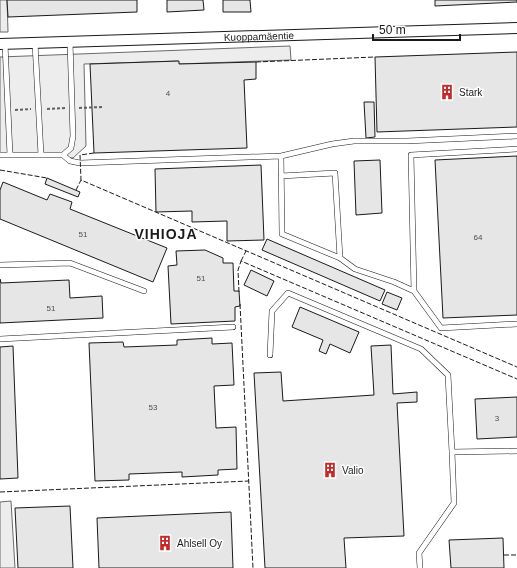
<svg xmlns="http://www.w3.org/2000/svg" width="517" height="568" font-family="Helvetica,sans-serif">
  <rect width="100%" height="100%" fill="#fff"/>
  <!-- parking -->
  <path fill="#ededed" stroke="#6a6a6a" d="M 0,0 L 7,0 L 8,32 L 0,32 Z
    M 290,46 L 291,60 L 179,64 L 178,61 L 84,64 L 86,146 L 73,158 L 0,153 L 0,57 Z
    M 11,501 L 15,568 L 0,568 L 0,502 Z"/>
  <!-- building -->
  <path fill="#e6e6e6" stroke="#1a1a1a" d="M 7,0 L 137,0 L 137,12 L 8,17 Z
    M 167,0 L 203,0 L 204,10 L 167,12 Z
    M 223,0 L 250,0 L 251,12 L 223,12 Z
    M 435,0 L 517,0 L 517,2 L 435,6 Z
    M 517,52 L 517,127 L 377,132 L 375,57 Z
    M 179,61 L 179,64 L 256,62 L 256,79 L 244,80 L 247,148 L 94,153 L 90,64 Z
    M 364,102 L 374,102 L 375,137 L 366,138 Z
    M 517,156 L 517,315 L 443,318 L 435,160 Z
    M 380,160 L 382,213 L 356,215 L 354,161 Z
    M 261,165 L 264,240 L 227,241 L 227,221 L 192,222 L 192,211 L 156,212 L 155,169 Z
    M 47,178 L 80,192 L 78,197 L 45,184 Z
    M 3,182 L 47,200 L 50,194 L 72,202 L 70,209 L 167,248 L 153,282 L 0,219 L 0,190 Z
    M 267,239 L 385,290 L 380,301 L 262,250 Z
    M 205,250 L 223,258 L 223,263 L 233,263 L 234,291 L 239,291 L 240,306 L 235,307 L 235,321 L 171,324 L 168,266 L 177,265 L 176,251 Z
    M 251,270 L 274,281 L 267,296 L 244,285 Z
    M 0,279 L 1,283 L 69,280 L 70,298 L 102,296 L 103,318 L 0,323 Z
    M 387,292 L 402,298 L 397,310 L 382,304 Z
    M 300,307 L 359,332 L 350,353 L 330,344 L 326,354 L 319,351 L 323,340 L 292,327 Z
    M 212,338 L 212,344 L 232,343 L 234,385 L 214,386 L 216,428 L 236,427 L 237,469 L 218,470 L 218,475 L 182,477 L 182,472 L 129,474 L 129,480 L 95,481 L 89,343 L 123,342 L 124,347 L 177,345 L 177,340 Z
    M 391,345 L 393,394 L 417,392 L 417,402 L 397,403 L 404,536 L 344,538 L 346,568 L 265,568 L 254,373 L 281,372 L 283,401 L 374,395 L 371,346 Z
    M 13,346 L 18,478 L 0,479 L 0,347 Z
    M 517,397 L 517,437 L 477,439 L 475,399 Z
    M 70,506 L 73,568 L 18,568 L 15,508 Z
    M 231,512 L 233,568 L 99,568 L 97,518 Z
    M 503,538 L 504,568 L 451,568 L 449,540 Z"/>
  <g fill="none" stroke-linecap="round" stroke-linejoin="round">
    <!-- lane casing -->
    <g stroke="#1a1a1a" stroke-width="6">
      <path id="lane" d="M 35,43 L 41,155
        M 5,44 L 10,155
        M 517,136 L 407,141 L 354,141 L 332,144 L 281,156 L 282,234 L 340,258 L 355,269 L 394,282 L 414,291 L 441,328 L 517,324
        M 0,155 L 63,155 L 71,148 L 73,136 L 70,42
        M 63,155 L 70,161 L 80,163 L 281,156
        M 281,176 L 335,173 L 340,258
        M 0,265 L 70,263 L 144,291
        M 414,291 L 411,155 L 517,149
        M 0,339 L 233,327
        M 270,355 L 272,311 L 288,293 L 421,349 L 448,375 L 452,452 L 517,451
        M 420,568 L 419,553 L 454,503 L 452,452"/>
    </g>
    <!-- street casing -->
    <g stroke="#1a1a1a" stroke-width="12">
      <g id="street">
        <path id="s1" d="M 0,44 L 517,28"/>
      </g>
    </g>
    <!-- path -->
    <path stroke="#5f5f5f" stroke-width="2" stroke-dasharray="3 2" stroke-linecap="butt" d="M 79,108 L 102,107
      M 47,109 L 65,108
      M 15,110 L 31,109"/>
    <!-- lane -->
    <use href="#lane" stroke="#fff" stroke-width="5"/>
    <!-- street -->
    <use href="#street" stroke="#fff" stroke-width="10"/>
    <!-- fence -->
    <path stroke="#1a1a1a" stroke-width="1" stroke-dasharray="5 2" stroke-linecap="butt" d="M 256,62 L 375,57
      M 94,153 L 80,155 L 81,180 L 517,367
      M 0,170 L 47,178
      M 76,190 L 81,180
      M 241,261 L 246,251
      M 239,292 L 238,270 L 241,261 L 517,379
      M 240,304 L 253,568
      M 0,492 L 249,481
      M 504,555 L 517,555"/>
  </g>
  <!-- icons -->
  <defs>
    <g id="building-bare" transform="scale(1.2)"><path d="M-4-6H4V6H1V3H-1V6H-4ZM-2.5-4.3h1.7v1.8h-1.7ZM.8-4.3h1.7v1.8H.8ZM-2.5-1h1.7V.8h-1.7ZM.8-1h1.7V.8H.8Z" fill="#c62828" stroke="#fff" stroke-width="2.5" paint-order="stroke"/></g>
  </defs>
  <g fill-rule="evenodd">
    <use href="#building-bare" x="447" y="92"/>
    <use href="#building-bare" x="330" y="470"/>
    <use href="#building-bare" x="165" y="543"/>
  </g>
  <g text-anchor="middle" stroke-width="3" stroke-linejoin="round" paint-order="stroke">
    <!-- number labels -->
    <g font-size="8" fill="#4d4d4d">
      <text x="168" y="96">4</text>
      <text x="83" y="237">51</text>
      <text x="478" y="240">64</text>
      <text x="201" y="281">51</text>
      <text x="51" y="311">51</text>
      <text x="153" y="410">53</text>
      <text x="497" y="421">3</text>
    </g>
    <!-- street labels -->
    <g font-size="10" fill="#1a1a1a" stroke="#fff">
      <text dy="4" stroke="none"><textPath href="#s1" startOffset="259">Kuoppamäentie</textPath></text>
    </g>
    <!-- poi labels -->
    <g font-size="10" fill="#1a1a1a" stroke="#fff" text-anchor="start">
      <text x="459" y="96">Stark</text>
      <text x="342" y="474">Valio</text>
      <text x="177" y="547">Ahlsell Oy</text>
    </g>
    <!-- district labels -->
    <g font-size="14" font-weight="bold" letter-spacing="1" fill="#1a1a1a" stroke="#fff">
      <text x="166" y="239">VIHIOJA</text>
    </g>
  </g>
  <!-- scale -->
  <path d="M373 34v6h87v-6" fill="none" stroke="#1a1a1a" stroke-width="2"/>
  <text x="379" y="34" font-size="12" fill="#1a1a1a" stroke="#ffffff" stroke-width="3" paint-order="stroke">50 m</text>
</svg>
